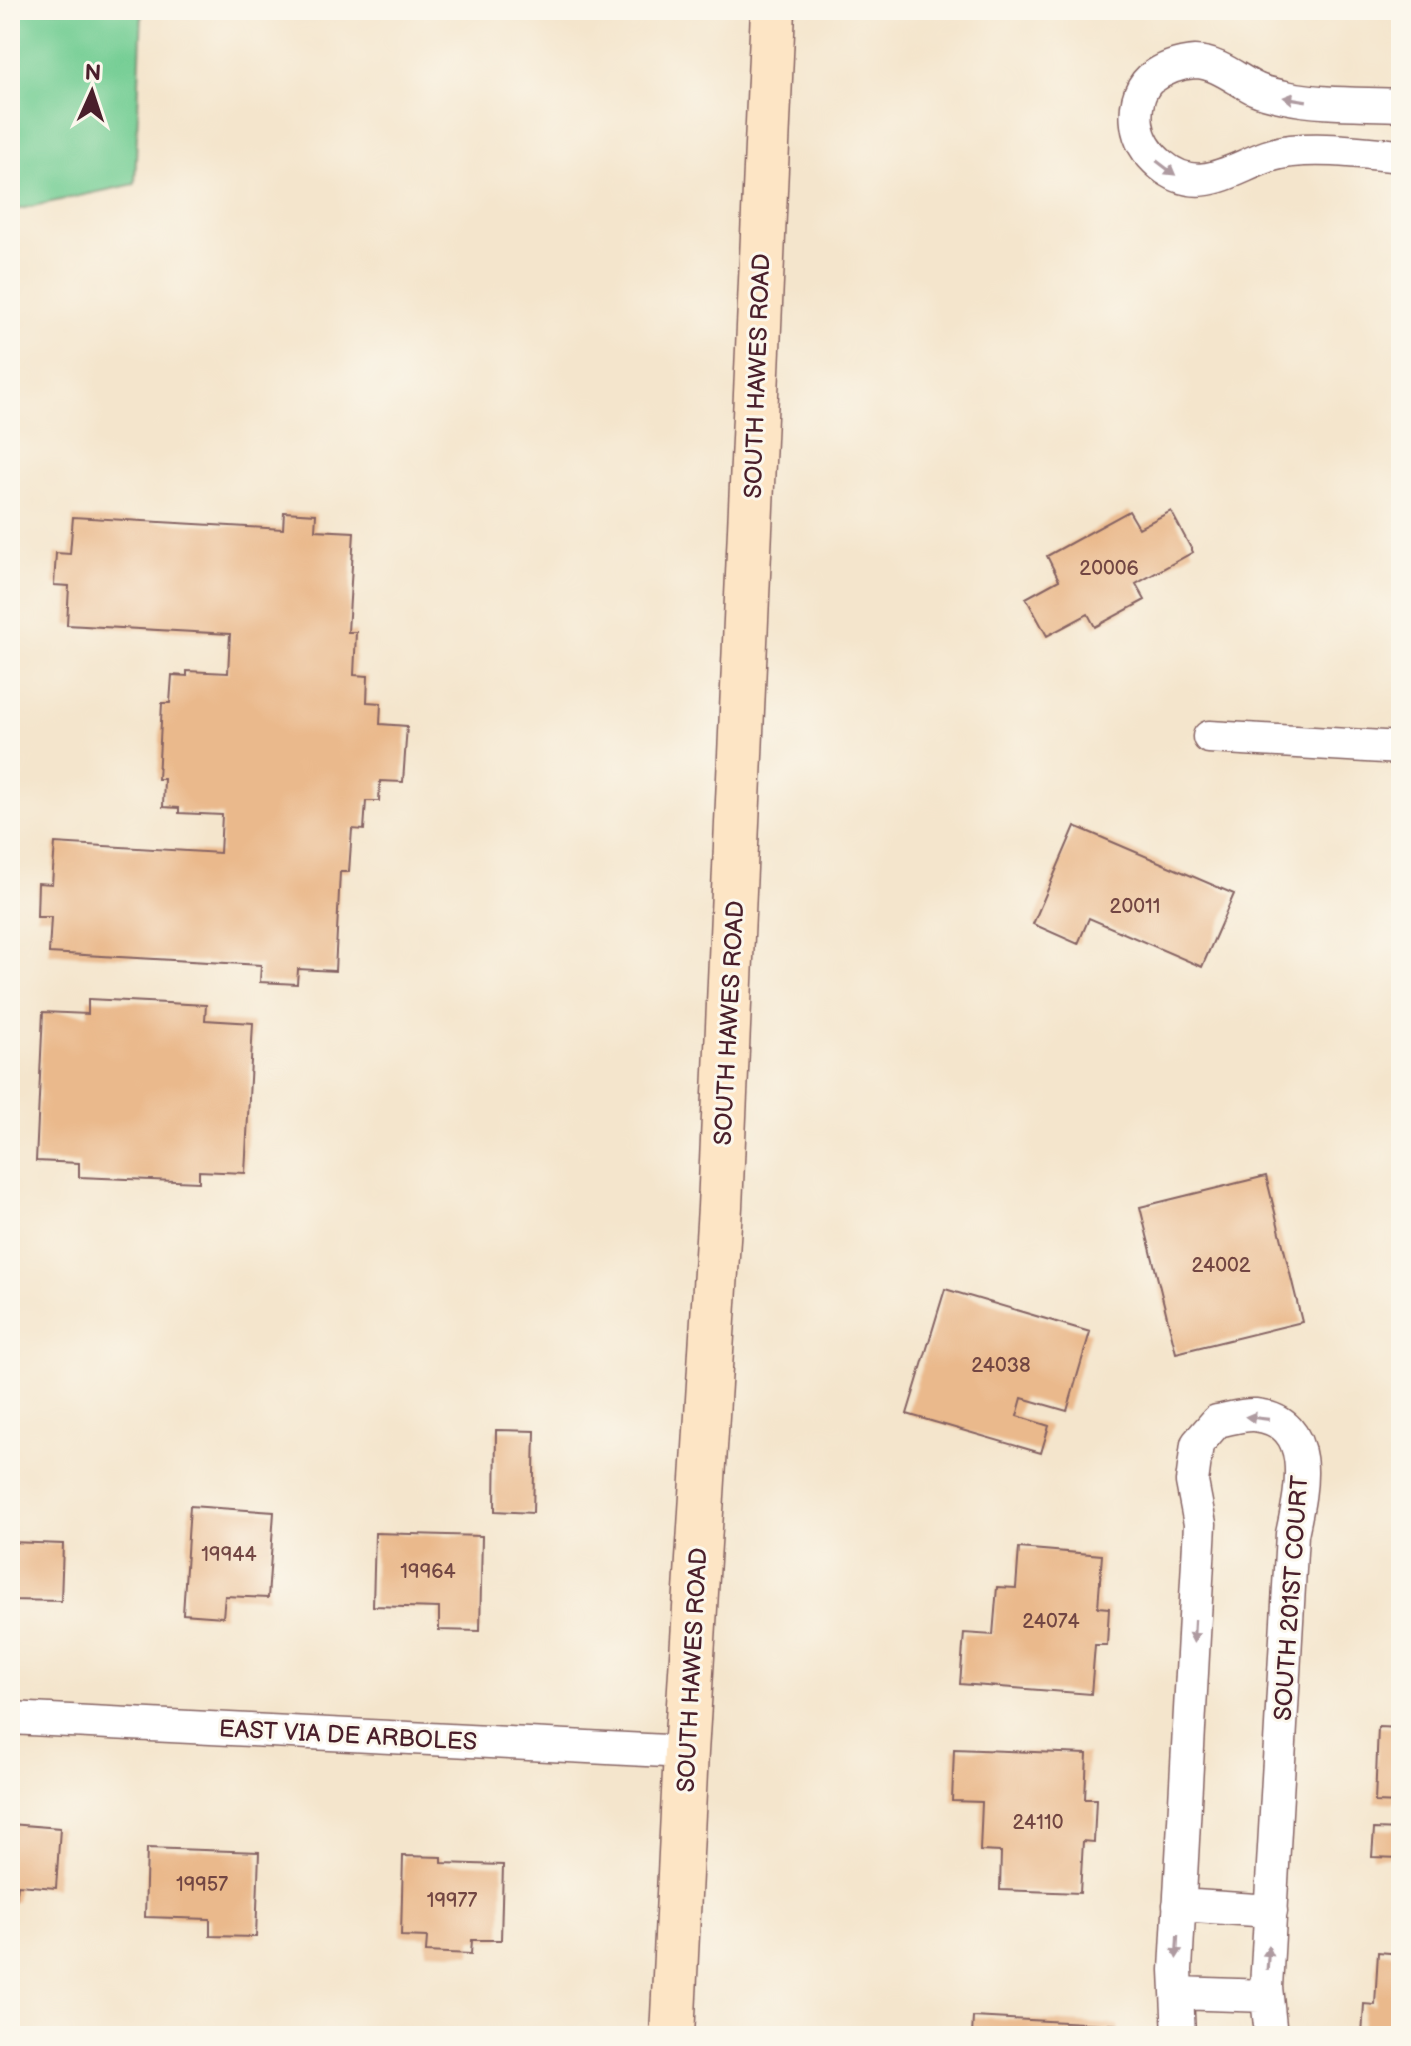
<svg xmlns="http://www.w3.org/2000/svg" width="1411" height="2046" font-family="'Balsamiq Sans',sans-serif">
  <rect width="100%" height="100%" fill="#fbf7ec"/>
  <filter id="ink" filterUnits="userSpaceOnUse"><feTurbulence type="fractalNoise" baseFrequency=".0125" numOctaves="2"/><feDisplacementMap in="SourceGraphic" scale="16" xChannelSelector="R" yChannelSelector="G"/><feConvolveMatrix kernelMatrix="1 2 1 2 8 2 1 2 1" color-interpolation-filters="sRGB"/></filter>
  <filter id="wash" filterUnits="userSpaceOnUse"><feTurbulence type="fractalNoise" baseFrequency=".006" numOctaves="4" result="noise"/><feDisplacementMap in="SourceGraphic" scale="32" xChannelSelector="R" yChannelSelector="G"/><feGaussianBlur stdDeviation="1.8" result="paint"/><feColorMatrix in="noise" values="0 0 0 0 0 0 0 0 0 0 0 0 0 0 0 0 0 1.4 0 .05"/><feComposite in="paint" operator="in"/></filter>
  <g filter="url(#wash)">
    <rect width="100%" height="100%" fill="#f4e5cc"/>
    <!-- green -->
    <path fill="#75ce94" stroke="#607660" stroke-width="2" d="M 10,10 L 142,10 L 135,184 L 10,211 Z"/>
    <g id="blocks">
      <!-- building -->
      <path fill="#eab98c" d="M 1129,511 L 1139,528 L 1171,511 L 1193,552 L 1136,584 L 1145,600 L 1095,627 L 1088,614 L 1047,636 L 1026,598 L 1059,580 L 1047,556 Z
        M 284,512 L 316,514 L 315,530 L 354,532 L 348,632 L 356,632 L 354,675 L 368,676 L 367,702 L 381,703 L 380,724 L 407,726 L 403,782 L 380,781 L 379,801 L 366,801 L 364,830 L 352,829 L 349,872 L 340,872 L 335,971 L 298,969 L 297,984 L 260,982 L 261,965 L 49,953 L 51,917 L 37,917 L 38,883 L 52,884 L 55,843 L 220,853 L 222,815 L 179,813 L 179,808 L 163,807 L 164,779 L 158,779 L 162,703 L 170,703 L 172,675 L 187,676 L 187,671 L 228,673 L 230,634 L 67,625 L 69,586 L 54,585 L 56,553 L 70,554 L 73,517 L 283,529 Z
        M 1075,826 L 1234,894 L 1202,967 L 1089,918 L 1078,944 L 1033,924 Z
        M 88,999 L 206,1005 L 205,1020 L 253,1023 L 245,1173 L 199,1171 L 199,1182 L 79,1177 L 79,1163 L 36,1161 L 43,1012 L 88,1014 Z
        M 1266,1176 L 1302,1322 L 1176,1353 L 1140,1207 Z
        M 945,1289 L 1090,1332 L 1067,1411 L 1022,1398 L 1017,1416 L 1049,1426 L 1041,1453 L 907,1414 Z
        M 496,1430 L 535,1431 L 533,1513 L 495,1511 Z
        M 190,1506 L 274,1512 L 268,1598 L 225,1596 L 223,1617 L 183,1614 Z
        M 375,1533 L 482,1536 L 480,1631 L 439,1630 L 439,1608 L 373,1606 Z
        M 10,1542 L 63,1544 L 61,1601 L 10,1600 Z
        M 1019,1548 L 1102,1555 L 1098,1607 L 1109,1608 L 1107,1645 L 1095,1645 L 1091,1694 L 960,1684 L 964,1633 L 993,1635 L 997,1587 L 1016,1588 Z
        M 1378,1727 L 1401,1728 L 1401,1803 L 1375,1802 Z
        M 954,1749 L 1087,1754 L 1085,1799 L 1096,1799 L 1094,1842 L 1083,1841 L 1080,1893 L 1000,1890 L 1001,1852 L 980,1851 L 982,1802 L 952,1801 Z
        M 10,1824 L 60,1828 L 56,1888 L 18,1885 L 16,1902 L 10,1901 Z
        M 1374,1829 L 1401,1830 L 1401,1858 L 1372,1857 Z
        M 147,1848 L 259,1852 L 256,1937 L 210,1936 L 210,1919 L 145,1917 Z
        M 403,1856 L 442,1857 L 442,1863 L 503,1865 L 501,1940 L 472,1940 L 471,1954 L 426,1952 L 427,1937 L 401,1936 Z
        M 1378,1952 L 1401,1954 L 1401,2036 L 1362,2036 L 1364,2004 L 1375,2005 Z
        M 973,2017 L 1119,2025 L 1118,2036 L 972,2036 Z"/>
    </g>
  </g>
  <g filter="url(#ink)">
    <use href="#blocks" fill-opacity="0" stroke="#866463" stroke-width="2"/>
    <g fill="none" stroke-linecap="round" stroke-linejoin="round">
      <!-- minor casing -->
      <g stroke="#866463" stroke-width="35">
        <path id="minor" d="M 1401,105 C 1363,103 1323,105 1285,97 C 1276,95 1265,93 1256,89 C 1237,80 1217,62 1195,62 C 1179,63 1163,69 1150,79 C 1138,90 1135,109 1137,124 C 1139,141 1148,154 1161,165 C 1206,203 1243,156 1291,151 C 1327,147 1365,153 1401,156
          M 1209,737 L 1401,748
          M 10,1718 L 686,1752
          M 1179,1905 L 1271,1911
          M 1177,1993 L 1267,1996
          M 1179,2036 L 1176,1970 L 1200,1524 L 1192,1482 L 1197,1444 L 1217,1421 C 1229,1419 1243,1414 1255,1415 C 1318,1422 1301,1492 1292,1534 L 1266,1987 L 1271,2036"/>
      </g>
      <!-- secondary casing -->
      <g stroke="#866463" stroke-width="47">
        <path id="secondary" d="M 672,2036 L 686,1752 L 720,1207 L 773,10"/>
      </g>
      <!-- minor -->
      <use href="#minor" stroke="#fff" stroke-width="32"/>
      <!-- secondary -->
      <use href="#secondary" stroke="#fde5c5" stroke-width="44"/>
    </g>
    <!-- one-way arrows -->
    <defs><path id="oneway-solid" d="M-6-.8H1V-3.2L6.5 0L1 3.2V.8H-6Z" transform="scale(2)"/></defs>
    <g fill="#ae9aa0">
      <use href="#oneway-solid" transform="translate(1295 99) rotate(-171)"/>
      <use href="#oneway-solid" transform="translate(1166 168) rotate(37)"/>
      <use href="#oneway-solid" transform="translate(1257 1418) rotate(-173)"/>
      <use href="#oneway-solid" transform="translate(1194 1631) rotate(93)"/>
      <use href="#oneway-solid" transform="translate(1177 1947) rotate(93)"/>
      <use href="#oneway-solid" transform="translate(1268 1958) rotate(-86)"/>
    </g>
  </g>
  <g text-anchor="middle" stroke-width="6" stroke-linejoin="round" paint-order="stroke">
    <!-- number labels -->
    <g font-size="20" fill="#724643">
      <text x="1109" y="575">20006</text>
      <text x="1135" y="913">20011</text>
      <text x="1221" y="1272">24002</text>
      <text x="1001" y="1372">24038</text>
      <text x="229" y="1561">19944</text>
      <text x="428" y="1578">19964</text>
      <text x="1051" y="1628">24074</text>
      <text x="1038" y="1829">24110</text>
      <text x="202" y="1891">19957</text>
      <text x="452" y="1907">19977</text>
    </g>
    <!-- street labels -->
    <g font-size="24" fill="#4a1f2b" stroke="#fbf7ec">
      <text transform="translate(757 376) rotate(-88)" y="8">SOUTH HAWES ROAD</text>
      <text transform="translate(729 1023) rotate(-87)" y="8">SOUTH HAWES ROAD</text>
      <text transform="translate(1291 1598) rotate(-86)" y="8">SOUTH 201ST COURT</text>
      <text transform="translate(692 1670) rotate(-87)" y="8">SOUTH HAWES ROAD</text>
      <text transform="translate(348 1735) rotate(3)" y="8">EAST VIA DE ARBOLES</text>
    </g>
  </g>
  <!-- margin -->
  <rect width="1411" height="2046" fill="none" stroke="#fbf7ec" stroke-width="40"/>
  <!-- north arrow -->
  <g transform="translate(92 92) rotate(3)" stroke="#fbf7ec" stroke-width="6" paint-order="stroke">
  <path d="M0-6L14 30L0 20L-14 30Z" fill="#4a1f2b"/>
  <text y="-12" font-size="22" font-weight="bold" text-anchor="middle" fill="#4a1f2b">N</text>
  </g>
</svg>
